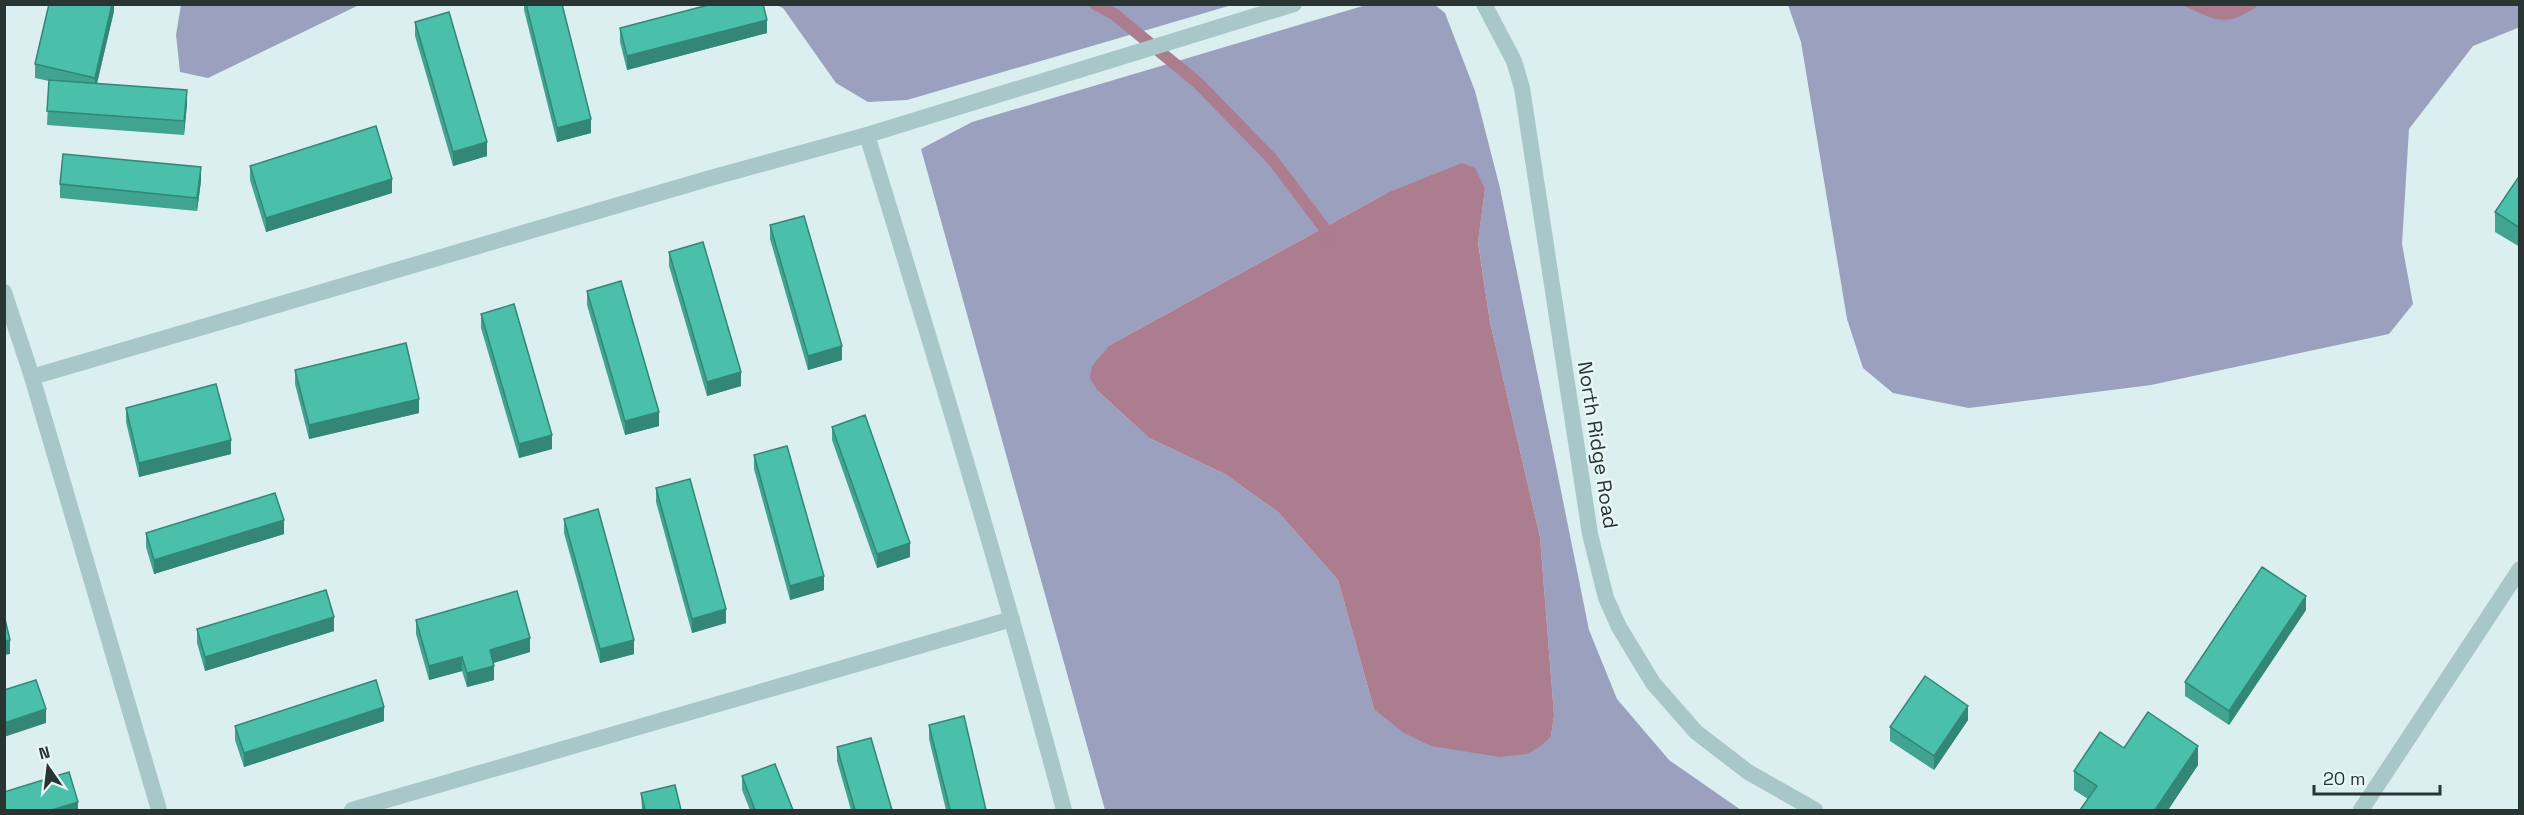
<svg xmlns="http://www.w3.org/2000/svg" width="2524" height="815" font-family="'Space Grotesk',sans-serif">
  <rect width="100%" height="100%" fill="#dbeef0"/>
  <!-- green -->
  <path fill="#9ca0bf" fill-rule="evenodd" d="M 2519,4 L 2520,27 L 2473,46 L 2409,129 L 2402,244 L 2413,304 L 2389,334 L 2151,385 L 1969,408 L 1893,393 L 1863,368 L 1847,319 L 1801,42 L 1788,5 Z
    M 181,5 L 181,4 L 359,5 L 208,78 L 180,72 L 176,35 Z
    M 776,5 L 1232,5 L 907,100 L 868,102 L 836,83 L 783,8 Z
    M 1366,5 L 1435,5 L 1445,13 L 1475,91 L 1500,188 L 1589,630 L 1617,699 L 1669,760 L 1741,810 L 1105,810 L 921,149 L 972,122 ZM 1485,189 L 1478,241 L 1490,322 L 1540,537 L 1554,715 L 1551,736 L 1374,709 L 1338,580 L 1278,512 L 1225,474 L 1149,438 L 1098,391 L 1110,345 L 1387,193 Z"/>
  <!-- water -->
  <path fill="#ac7c8f" d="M 2182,5 L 2259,5 C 2225,29 2216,20 2182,5 Z
    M 1462,163 L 1475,168 L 1485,189 L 1478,242 L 1490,322 L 1540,537 L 1554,715 L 1551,736 L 1541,746 L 1527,754 L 1500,757 L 1431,746 L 1404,733 L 1374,709 L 1338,580 L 1278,512 L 1225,474 L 1149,438 L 1098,391 L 1090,378 L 1092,366 L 1110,345 L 1387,193 Z"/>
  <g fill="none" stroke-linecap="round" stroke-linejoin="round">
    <!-- stream -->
    <path stroke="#ac7c8f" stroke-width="12" d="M 1095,4 L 1114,14 L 1198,83 L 1272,159 L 1325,229 L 1328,242"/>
    <!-- minor -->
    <path stroke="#a8c7c8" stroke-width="16" d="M 1484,4 L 1514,61 L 1522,88 L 1590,534 L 1606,598 L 1619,627 L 1653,683 L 1696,732 L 1748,772 L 1815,810
      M 867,135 C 936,359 1004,583 1064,810
      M 4,292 L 32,377 L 159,810
      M 32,377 L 707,179 L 867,135 L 1294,4
      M 352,810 L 1012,619"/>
    <!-- tertiary -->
    <path stroke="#a8c7c8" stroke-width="16" d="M 2361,810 L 2520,569"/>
  </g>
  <!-- wall -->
  <path fill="#40a491" d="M 114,4 L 114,11 L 97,83 L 187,104 L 184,135 L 47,125 L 49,81 L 35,78 L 35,64 Z
    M 524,4 L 562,4 L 591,133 L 557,142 L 524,10 Z
    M 415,22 L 487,156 L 453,166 L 415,36 Z
    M 620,28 L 767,33 L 627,70 L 620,42 Z
    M 250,166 L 392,193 L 266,232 L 250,180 Z
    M 2520,175 L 2520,247 L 2495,232 L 2495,212 Z
    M 201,181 L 197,211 L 60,198 L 60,184 Z
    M 770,225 L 842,360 L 808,370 L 770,239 Z
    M 669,252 L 741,386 L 707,396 L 669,266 Z
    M 587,291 L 659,426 L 625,435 L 587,305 Z
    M 481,314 L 552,449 L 519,458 L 481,328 Z
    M 295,370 L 419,413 L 309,439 L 295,384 Z
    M 126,408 L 231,454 L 139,477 L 126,422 Z
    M 832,427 L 910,557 L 877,568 L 832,440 Z
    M 754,455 L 824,590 L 790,600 L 754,469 Z
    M 656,488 L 726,623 L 692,633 L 656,502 Z
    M 564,519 L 634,654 L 600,663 L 564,533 Z
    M 146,533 L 284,534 L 154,574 L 146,547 Z
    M 2306,610 L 2229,725 L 2185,696 L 2185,682 Z
    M 416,620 L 530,652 L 493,663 L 494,680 L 467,687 L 462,671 L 429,680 L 416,634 Z
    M 197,629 L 334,631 L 205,671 L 197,643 Z
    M 1968,720 L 1934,770 L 1890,741 L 1890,727 Z
    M 384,721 L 244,767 L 235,740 L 235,726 Z
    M 929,725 L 986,810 L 946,810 L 929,739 Z
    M 837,747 L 892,810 L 851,810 L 837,761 Z
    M 2124,748 L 2198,765 L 2168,810 L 2080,810 L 2088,799 L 2074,790 L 2074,771 Z
    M 742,776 L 793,810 L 750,810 L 742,790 Z
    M 641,793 L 681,810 L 642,810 Z"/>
  <!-- shaded-wall -->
  <path fill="#348676" d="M 112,4 L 114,4 L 114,11 L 95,92 L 95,78 Z
    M 767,20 L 767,33 L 627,70 L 627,56 Z
    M 187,90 L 187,104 L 184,135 L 184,121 Z
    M 591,119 L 591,133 L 557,142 L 557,128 Z
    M 487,142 L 487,156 L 453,166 L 453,152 Z
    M 201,167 L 201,181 L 197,211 L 197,198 Z
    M 392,179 L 392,193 L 266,232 L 266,218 Z
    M 842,346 L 842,360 L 808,370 L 808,356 Z
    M 741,372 L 741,386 L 707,396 L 707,382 Z
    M 419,399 L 419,413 L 309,439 L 309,425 Z
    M 659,412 L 659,426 L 625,435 L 625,421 Z
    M 552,435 L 552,449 L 519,458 L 519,444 Z
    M 231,440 L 231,454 L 139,477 L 139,463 Z
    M 284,520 L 284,534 L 154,574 L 154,560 Z
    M 910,543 L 910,557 L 877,568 L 877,554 Z
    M 824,576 L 824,590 L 790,600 L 790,586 Z
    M 2306,596 L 2306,610 L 2229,725 L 2229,711 Z
    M 726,609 L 726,623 L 692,633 L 692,619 Z
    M 334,617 L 334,631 L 205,671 L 205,657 Z
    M 530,638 L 530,652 L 490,664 L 490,650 Z
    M 10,640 L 10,654 L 4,655 L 4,641 Z
    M 634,640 L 634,654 L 600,663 L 600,649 Z
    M 462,657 L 462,671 L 429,680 L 429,666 Z
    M 494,666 L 494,680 L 467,687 L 467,673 Z
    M 1968,706 L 1968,720 L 1934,770 L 1934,756 Z
    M 384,707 L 384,721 L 244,767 L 244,753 Z
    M 46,709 L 46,723 L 4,737 L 4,723 Z
    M 2198,746 L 2198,765 L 2168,810 L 2155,810 Z
    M 78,802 L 78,810 L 52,810 Z"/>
  <!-- building -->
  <path fill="#4abfa9" stroke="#348676" stroke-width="1.5" d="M 49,4 L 112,4 L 95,78 L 35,64 Z
    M 526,4 L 562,4 L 591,119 L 557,128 Z
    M 712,4 L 763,4 L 767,20 L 627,56 L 620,28 Z
    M 449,12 L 487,142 L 453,152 L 415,22 Z
    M 49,80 L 187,90 L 184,121 L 47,111 Z
    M 376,126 L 392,179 L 266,218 L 250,166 Z
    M 63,154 L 201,167 L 197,198 L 60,184 Z
    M 2520,175 L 2520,228 L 2495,212 Z
    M 804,216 L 842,346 L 808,356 L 770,225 Z
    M 703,242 L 741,372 L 707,382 L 669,252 Z
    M 621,281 L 659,412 L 625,421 L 587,291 Z
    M 514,304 L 552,435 L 519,444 L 481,314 Z
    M 406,343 L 419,399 L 309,425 L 295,370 Z
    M 216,384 L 231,440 L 139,463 L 126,408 Z
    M 865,415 L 910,543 L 877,554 L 832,427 Z
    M 787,446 L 824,576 L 790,586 L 754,455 Z
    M 690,479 L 726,609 L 692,619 L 656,488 Z
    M 275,493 L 284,520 L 154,560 L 146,533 Z
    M 598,509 L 634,640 L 600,649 L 564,519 Z
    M 2262,567 L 2306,596 L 2229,711 L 2185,682 Z
    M 326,590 L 334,617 L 205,657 L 197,629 Z
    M 517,591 L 530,638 L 490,650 L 494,666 L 467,673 L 462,657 L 429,666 L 416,620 Z
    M 4,615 L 10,640 L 4,641 Z
    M 1925,676 L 1968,706 L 1934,756 L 1890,727 Z
    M 36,680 L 46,709 L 4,723 L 4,690 Z
    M 376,680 L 384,707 L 244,753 L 235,726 Z
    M 2148,712 L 2198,746 L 2155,810 L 2080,810 L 2097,786 L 2074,771 L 2100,732 L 2124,748 Z
    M 964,716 L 986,810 L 950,810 L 929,725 Z
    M 871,738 L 892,810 L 855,810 L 837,747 Z
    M 775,764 L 793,810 L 755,810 L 742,776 Z
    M 69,772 L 78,802 L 52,810 L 4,810 L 4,792 Z
    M 675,785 L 681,810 L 645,810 L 641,793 Z"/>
  <g text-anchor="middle" stroke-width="5" stroke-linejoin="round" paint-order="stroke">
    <!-- street labels -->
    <g font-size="20" fill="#283533" stroke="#e7f7f8">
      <text transform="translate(1598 445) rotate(81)" y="7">North Ridge Road</text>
    </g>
  </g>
  <!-- border -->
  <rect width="2524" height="815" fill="none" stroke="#283533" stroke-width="12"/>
  <!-- north arrow -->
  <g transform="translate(48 767) rotate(346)" stroke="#e7f7f8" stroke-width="4.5" paint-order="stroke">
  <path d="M0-4.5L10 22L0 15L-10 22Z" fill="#283533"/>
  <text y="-9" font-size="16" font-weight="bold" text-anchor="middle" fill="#283533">N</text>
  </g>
  <!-- scale -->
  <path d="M2314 785v9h126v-9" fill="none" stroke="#283533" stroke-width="3"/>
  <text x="2323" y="785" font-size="18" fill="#283533" stroke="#e7f7f8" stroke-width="4.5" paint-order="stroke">20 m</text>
</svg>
